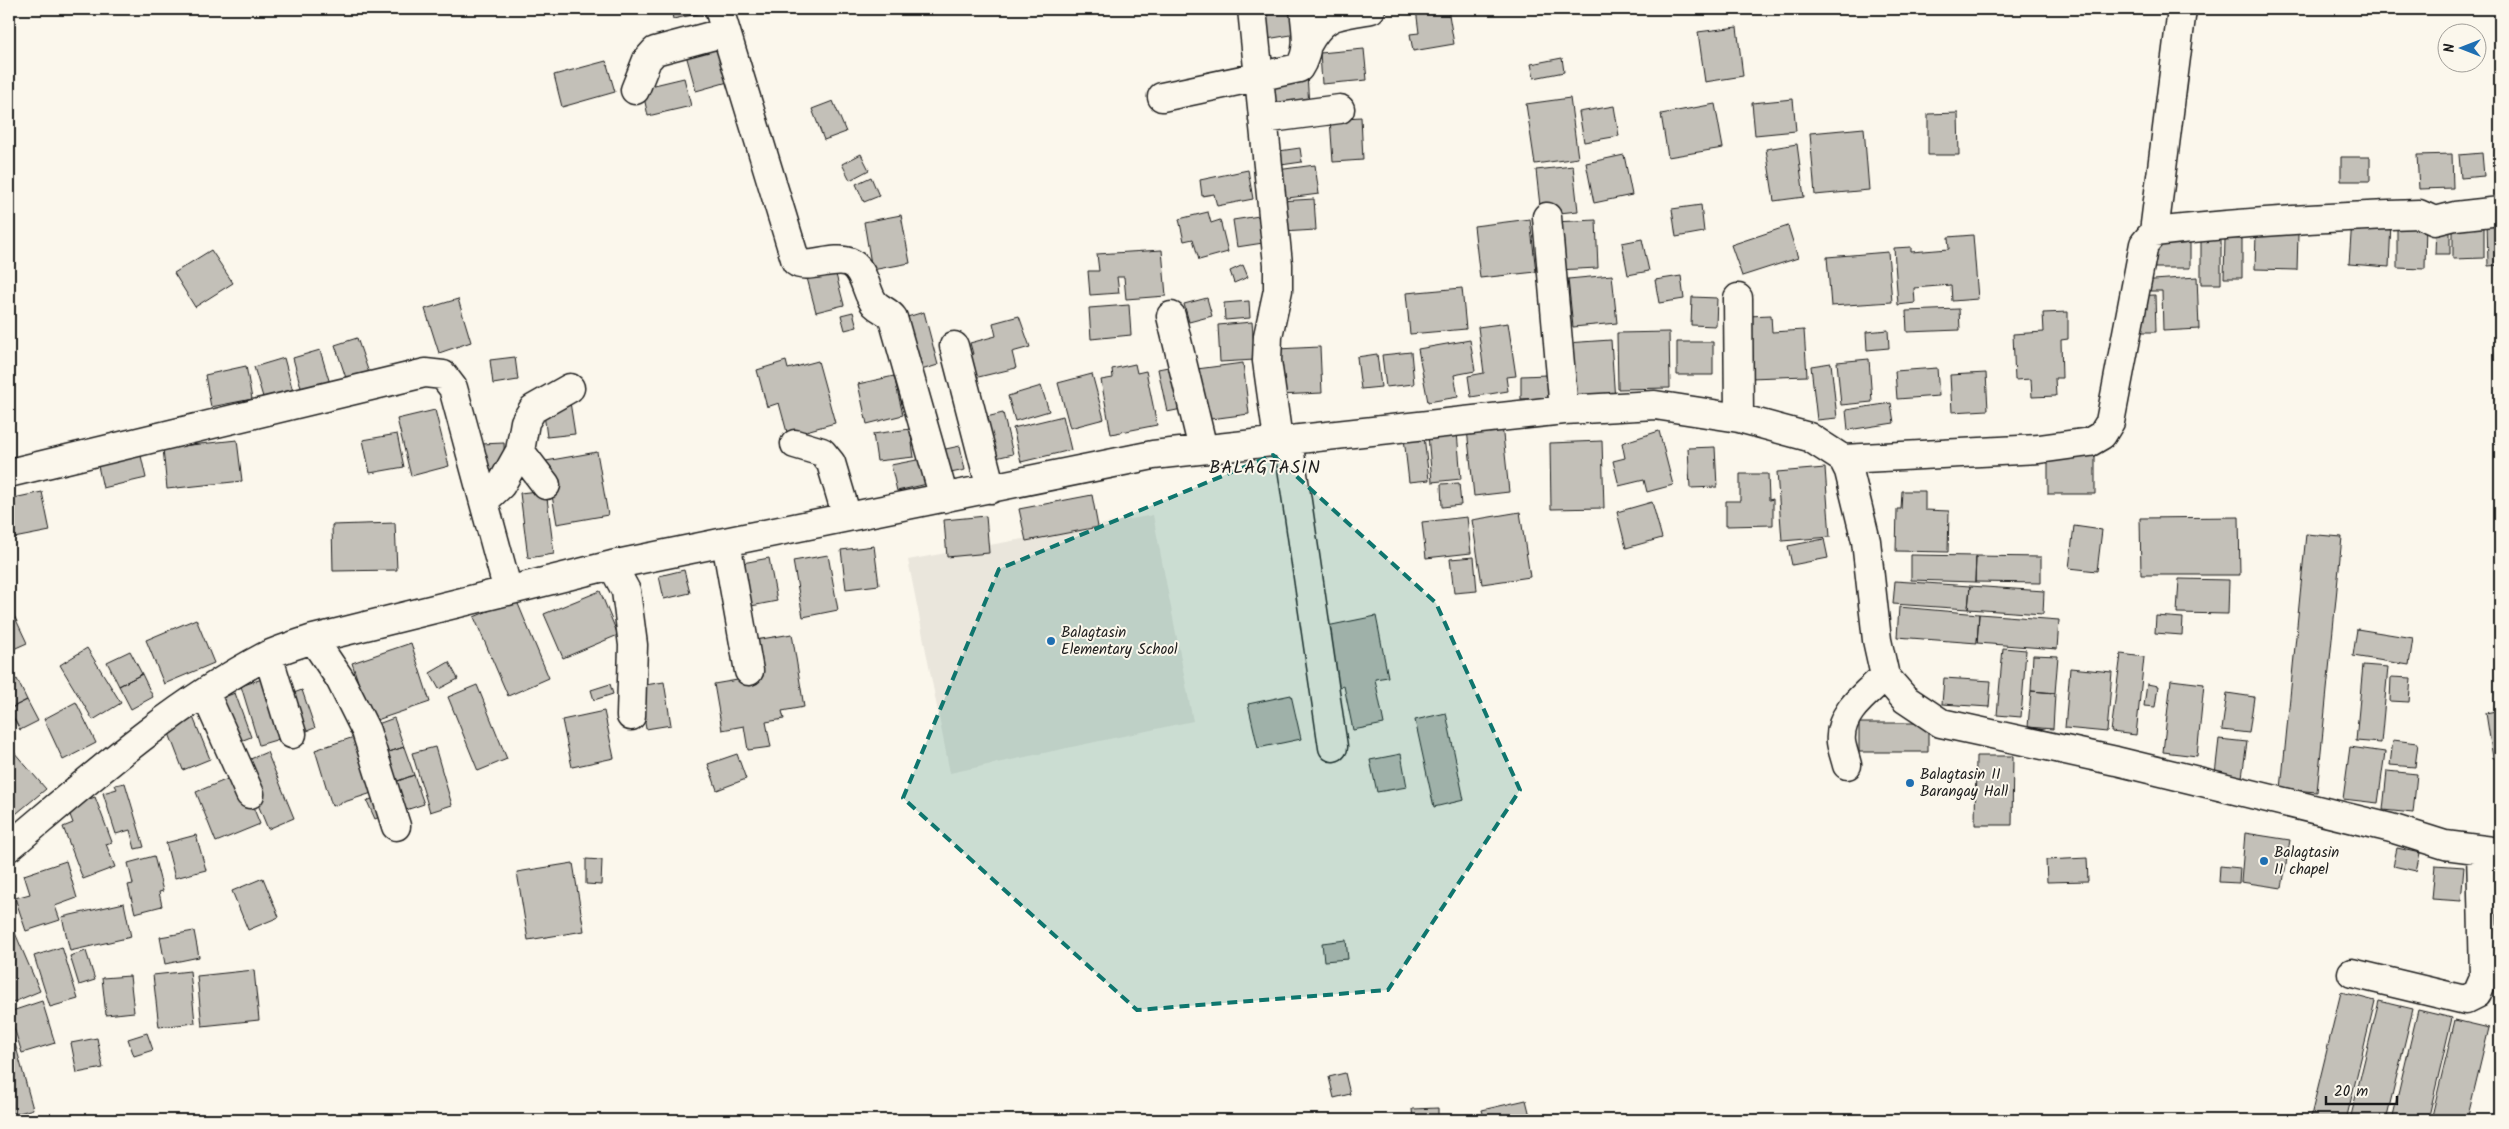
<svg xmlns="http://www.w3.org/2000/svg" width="2509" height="1129" font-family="Kalam,sans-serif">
  <rect width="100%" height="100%" fill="#fbf7ec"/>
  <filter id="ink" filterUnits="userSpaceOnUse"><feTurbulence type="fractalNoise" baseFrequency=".02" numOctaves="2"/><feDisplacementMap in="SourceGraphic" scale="10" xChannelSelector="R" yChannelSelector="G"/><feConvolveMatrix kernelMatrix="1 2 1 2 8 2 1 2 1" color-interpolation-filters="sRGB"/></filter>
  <g filter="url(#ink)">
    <!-- built -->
    <path fill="#eae6dc" d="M 1153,515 L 1193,721 L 950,773 L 908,560 Z"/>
    <!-- building -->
    <path fill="#c3c0b8" stroke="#1c1c1c" d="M 671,9 L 707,9 L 707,12 L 673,19 Z
      M 766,9 L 789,9 L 767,13 Z
      M 1256,9 L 1298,9 L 1303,33 L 1261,40 Z
      M 1416,9 L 1448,9 L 1454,44 L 1413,51 L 1410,34 L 1419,33 Z
      M 1737,27 L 1743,76 L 1705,82 L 1698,32 Z
      M 725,40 L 735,80 L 696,91 L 685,51 Z
      M 1364,49 L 1367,80 L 1322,84 L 1320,53 Z
      M 1562,58 L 1564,72 L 1534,78 L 1531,64 Z
      M 606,61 L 615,92 L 562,107 L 554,75 Z
      M 1307,73 L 1309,107 L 1276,109 L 1273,75 Z
      M 684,78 L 691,106 L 648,116 L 642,88 Z
      M 1570,98 L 1578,158 L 1535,164 L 1526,104 Z
      M 1793,99 L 1796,131 L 1755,135 L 1752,103 Z
      M 833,101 L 846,132 L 824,140 L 812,109 Z
      M 1715,104 L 1723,148 L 1668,157 L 1661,114 Z
      M 1614,106 L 1619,136 L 1584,142 L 1579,112 Z
      M 1958,113 L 1959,155 L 1928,155 L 1928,114 Z
      M 1361,117 L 1363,160 L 1333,162 L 1330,119 Z
      M 1864,128 L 1869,190 L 1815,195 L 1810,133 Z
      M 1797,144 L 1804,197 L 1774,201 L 1766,149 Z
      M 1300,148 L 1302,162 L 1274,166 L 1272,152 Z
      M 2482,153 L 2484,176 L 2461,178 L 2459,155 Z
      M 861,154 L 869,170 L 850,180 L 842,164 Z
      M 2452,154 L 2453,188 L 2419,189 L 2417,155 Z
      M 1624,155 L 1632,195 L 1594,203 L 1586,163 Z
      M 2341,157 L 2370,157 L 2370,181 L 2341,181 Z
      M 1315,165 L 1319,194 L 1280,199 L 1277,170 Z
      M 1573,166 L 1578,211 L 1541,215 L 1536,170 Z
      M 1248,170 L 1253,199 L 1217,206 L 1214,194 L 1202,196 L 1200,180 Z
      M 871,177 L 879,196 L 864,202 L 856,184 Z
      M 1314,199 L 1316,230 L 1282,232 L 1280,201 Z
      M 1701,205 L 1704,232 L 1676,237 L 1672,209 Z
      M 1208,212 L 1211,223 L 1220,220 L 1228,252 L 1199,260 L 1193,239 L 1184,241 L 1179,219 Z
      M 901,215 L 910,263 L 872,270 L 864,222 Z
      M 1259,216 L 1263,243 L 1237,247 L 1233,220 Z
      M 2484,217 L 2484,258 L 2453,259 L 2453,218 Z
      M 1530,219 L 1536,272 L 1480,278 L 1474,226 Z
      M 2397,219 L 2426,219 L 2425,269 L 2397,268 Z
      M 2487,219 L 2500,219 L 2500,265 L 2488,266 Z
      M 1596,220 L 1598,268 L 1556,270 L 1553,222 Z
      M 2352,220 L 2391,222 L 2389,267 L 2349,264 Z
      M 1788,226 L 1798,258 L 1742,276 L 1731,245 Z
      M 2436,226 L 2450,226 L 2450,254 L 2435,254 Z
      M 2256,234 L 2298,234 L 2297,270 L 2255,269 Z
      M 1973,235 L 1978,299 L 1952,301 L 1951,285 L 1914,288 L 1915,303 L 1898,305 L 1894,248 L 1911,247 L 1911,252 L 1949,249 L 1948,237 Z
      M 2225,238 L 2242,239 L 2242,278 L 2224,278 Z
      M 1642,239 L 1649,271 L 1628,275 L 1622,243 Z
      M 2201,239 L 2221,239 L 2221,284 L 2201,284 Z
      M 2151,240 L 2190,240 L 2190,268 L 2151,268 Z
      M 211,250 L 233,283 L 195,307 L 174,273 Z
      M 1162,250 L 1166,296 L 1126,299 L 1124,277 L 1117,277 L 1119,293 L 1090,295 L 1088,271 L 1099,271 L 1097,254 Z
      M 1888,252 L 1892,302 L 1831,306 L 1827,257 Z
      M 1243,265 L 1248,277 L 1234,283 L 1230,271 Z
      M 834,267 L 844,305 L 816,312 L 806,274 Z
      M 1612,275 L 1617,323 L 1573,327 L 1568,279 Z
      M 1681,276 L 1684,299 L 1659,303 L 1655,280 Z
      M 2197,277 L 2199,329 L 2163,331 L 2162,291 L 2139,291 L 2139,281 Z
      M 1462,288 L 1466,329 L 1410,334 L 1406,293 Z
      M 2155,295 L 2156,332 L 2135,332 L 2134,296 Z
      M 1692,297 L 1717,298 L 1716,326 L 1691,325 Z
      M 1207,298 L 1212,316 L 1189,322 L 1184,304 Z
      M 458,299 L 471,342 L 439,353 L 425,309 Z
      M 1249,301 L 1250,318 L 1225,320 L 1224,303 Z
      M 1129,305 L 1131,335 L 1091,339 L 1089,308 Z
      M 1959,309 L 1960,330 L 1907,332 L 1906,311 Z
      M 853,312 L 857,327 L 845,330 L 841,315 Z
      M 924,312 L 938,365 L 911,373 L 897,320 Z
      M 2068,312 L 2068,339 L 2061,340 L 2062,378 L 2055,378 L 2056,396 L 2032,397 L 2031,379 L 2015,380 L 2013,334 L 2044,332 L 2043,313 Z
      M 1771,315 L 1772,332 L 1804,330 L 1807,376 L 1750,378 L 1748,316 Z
      M 1019,316 L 1030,347 L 1012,352 L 1016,368 L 966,380 L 961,357 L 973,354 L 970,343 L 996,336 L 993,323 Z
      M 1252,322 L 1255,360 L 1220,362 L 1218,325 Z
      M 1508,323 L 1516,376 L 1506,377 L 1508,391 L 1471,397 L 1468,376 L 1484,373 L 1478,327 Z
      M 1888,330 L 1889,348 L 1867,350 L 1866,332 Z
      M 1669,332 L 1670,388 L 1618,389 L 1617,333 Z
      M 357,338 L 369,373 L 347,381 L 335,345 Z
      M 1470,340 L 1475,371 L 1454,375 L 1458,397 L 1428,402 L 1418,349 Z
      M 1611,340 L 1615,401 L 1570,404 L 1566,343 Z
      M 1677,342 L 1713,342 L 1713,375 L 1677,375 Z
      M 1320,347 L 1322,393 L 1279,395 L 1276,349 Z
      M 320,350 L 331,387 L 303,395 L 293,358 Z
      M 1411,352 L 1414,384 L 1386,387 L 1382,355 Z
      M 1377,354 L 1381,387 L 1361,389 L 1357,357 Z
      M 515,357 L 518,380 L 493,384 L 490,360 Z
      M 284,358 L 295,399 L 266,407 L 254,367 Z
      M 1869,359 L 1872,402 L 1841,405 L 1837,362 Z
      M 786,361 L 788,369 L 818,361 L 835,423 L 788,436 L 779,403 L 767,407 L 757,370 Z
      M 1243,363 L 1249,414 L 1203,420 L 1197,369 Z
      M 1831,363 L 1837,418 L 1817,420 L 1811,366 Z
      M 1135,364 L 1137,373 L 1146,371 L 1157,425 L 1111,434 L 1101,380 L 1113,378 L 1112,369 Z
      M 246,366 L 252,399 L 211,407 L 205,375 Z
      M 1173,366 L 1182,409 L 1167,412 L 1158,369 Z
      M 1937,368 L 1939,396 L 1897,399 L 1895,371 Z
      M 1986,373 L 1988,410 L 1952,412 L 1950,375 Z
      M 1092,374 L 1104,419 L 1070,428 L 1058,383 Z
      M 1547,375 L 1548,398 L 1521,399 L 1521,376 Z
      M 894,376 L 903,415 L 867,424 L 858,384 Z
      M 1041,386 L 1049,411 L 1015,421 L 1008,396 Z
      M 570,402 L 575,434 L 547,437 L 543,406 Z
      M 1891,403 L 1894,423 L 1848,430 L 1846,410 Z
      M 435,410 L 449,466 L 411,476 L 397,419 Z
      M 1003,413 L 1013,454 L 987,460 L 978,419 Z
      M 1063,416 L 1071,450 L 1021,462 L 1013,428 Z
      M 1502,425 L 1509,492 L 1474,496 L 1467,429 Z
      M 910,429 L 914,457 L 877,461 L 873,434 Z
      M 1659,431 L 1673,485 L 1647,492 L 1644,480 L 1619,486 L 1613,461 L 1625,458 L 1622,443 Z
      M 1457,432 L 1461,479 L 1432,482 L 1428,435 Z
      M 397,434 L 404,467 L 370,473 L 363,440 Z
      M 1424,436 L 1429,480 L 1409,482 L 1404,438 Z
      M 237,440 L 242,481 L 167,489 L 163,448 Z
      M 1602,441 L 1604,508 L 1551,509 L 1550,443 Z
      M 504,443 L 505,474 L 482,475 L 481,444 Z
      M 960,446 L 965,470 L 941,475 L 936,451 Z
      M 139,447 L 146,478 L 103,488 L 96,457 Z
      M 1715,447 L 1717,487 L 1690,488 L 1688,448 Z
      M 597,452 L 608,515 L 557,524 L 546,461 Z
      M 2048,455 L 2095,456 L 2095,494 L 2048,494 Z
      M 922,459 L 927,484 L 897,491 L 891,465 Z
      M 1825,468 L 1830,537 L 1782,541 L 1777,472 Z
      M 1740,474 L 1768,474 L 1769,500 L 1773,499 L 1773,525 L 1726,526 L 1726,501 L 1740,501 Z
      M 1459,483 L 1461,505 L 1442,507 L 1441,484 Z
      M 546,490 L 554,554 L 528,558 L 520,493 Z
      M 1902,491 L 1925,491 L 1925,510 L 1949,511 L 1948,552 L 1896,551 L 1897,509 L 1901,509 Z
      M 42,492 L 50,531 L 14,538 L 9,513 L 9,499 Z
      M 1092,495 L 1098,527 L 1026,541 L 1019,509 Z
      M 1652,502 L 1662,538 L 1626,548 L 1617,512 Z
      M 1520,512 L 1530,577 L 1482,584 L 1472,520 Z
      M 986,516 L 989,553 L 947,557 L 944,520 Z
      M 1467,517 L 1471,553 L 1426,558 L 1422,522 Z
      M 2239,517 L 2240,575 L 2141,575 L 2140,518 Z
      M 395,523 L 397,570 L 333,571 L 332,525 Z
      M 2074,526 L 2102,530 L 2097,571 L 2069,568 Z
      M 2306,534 L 2342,537 L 2317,792 L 2281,789 Z
      M 1824,539 L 1828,558 L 1792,565 L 1788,546 Z
      M 874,546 L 879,585 L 846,589 L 841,550 Z
      M 828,555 L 838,610 L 803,617 L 793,561 Z
      M 1911,555 L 1976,556 L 1975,582 L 1911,580 Z
      M 1976,556 L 2041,557 L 2041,583 L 1975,582 Z
      M 1474,557 L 1477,591 L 1454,593 L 1450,559 Z
      M 769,558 L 777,601 L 741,608 L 732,565 Z
      M 684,570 L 690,593 L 664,599 L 659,576 Z
      M 2179,579 L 2229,580 L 2228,614 L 2177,613 Z
      M 1895,581 L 1970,586 L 1968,609 L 1893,604 Z
      M 1970,586 L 2044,591 L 2043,614 L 1968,609 Z
      M 600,591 L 618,635 L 563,658 L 544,614 Z
      M 516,599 L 549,678 L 508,696 L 474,617 Z
      M 10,607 L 27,643 L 9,651 L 9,608 Z
      M 1899,607 L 1979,614 L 1977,643 L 1897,637 Z
      M 1979,614 L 2059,620 L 2057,649 L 1977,643 Z
      M 1376,616 L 1388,677 L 1375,679 L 1384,724 L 1353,730 L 1344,686 L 1335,688 L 1322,627 Z
      M 2156,616 L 2183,618 L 2182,635 L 2155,633 Z
      M 196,619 L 214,663 L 164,684 L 146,640 Z
      M 2357,629 L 2413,638 L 2409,665 L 2353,656 Z
      M 792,634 L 804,707 L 782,711 L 784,719 L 766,722 L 771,747 L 748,750 L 744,726 L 722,730 L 714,684 L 761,676 L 755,640 Z
      M 411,643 L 430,702 L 371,722 L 352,663 Z
      M 2497,647 L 2500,647 L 2500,677 Z
      M 87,648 L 121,703 L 93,720 L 60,665 Z
      M 2003,648 L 2026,650 L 2021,717 L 1997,715 Z
      M 130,651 L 142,674 L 119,686 L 107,662 Z
      M 2121,654 L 2144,657 L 2136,735 L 2111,732 Z
      M 2033,655 L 2058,656 L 2055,693 L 2031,691 Z
      M 449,662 L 458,679 L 439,689 L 430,673 Z
      M 2363,665 L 2388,667 L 2381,743 L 2356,741 Z
      M 2070,668 L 2112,672 L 2107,732 L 2065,728 Z
      M 142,674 L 153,697 L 131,709 L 119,686 Z
      M 268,677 L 286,737 L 259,745 L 241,686 Z
      M 2391,677 L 2411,678 L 2409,702 L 2390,701 Z
      M 1944,678 L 1991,681 L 1989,707 L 1942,704 Z
      M 17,679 L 27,700 L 9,709 L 9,683 Z
      M 2171,680 L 2204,684 L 2197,756 L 2163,752 Z
      M 664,682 L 671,725 L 646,729 L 639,686 Z
      M 610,684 L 613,694 L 594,700 L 591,690 Z
      M 2147,684 L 2158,686 L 2155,707 L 2144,706 Z
      M 477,685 L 507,759 L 478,771 L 448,697 Z
      M 302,690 L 315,728 L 296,735 L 283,697 Z
      M 2031,691 L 2055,693 L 2053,729 L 2028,727 Z
      M 235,693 L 251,737 L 230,745 L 213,701 Z
      M 2227,693 L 2254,697 L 2249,733 L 2222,730 Z
      M 1291,695 L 1301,739 L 1258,748 L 1248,704 Z
      M 27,700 L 38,721 L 20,730 L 9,709 Z
      M 76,702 L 96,743 L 63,760 L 44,719 Z
      M 2500,710 L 2500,757 L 2493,758 L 2486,713 Z
      M 604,711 L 614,758 L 572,767 L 562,720 Z
      M 1446,713 L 1464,800 L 1434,807 L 1415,720 Z
      M 193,717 L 210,759 L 183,770 L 167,728 Z
      M 394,718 L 404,747 L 377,756 L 367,728 Z
      M 1859,723 L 1928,723 L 1928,752 L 1859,752 Z
      M 360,735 L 378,791 L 332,806 L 315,750 Z
      M 2219,739 L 2247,742 L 2242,777 L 2215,774 Z
      M 2393,740 L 2418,743 L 2415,767 L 2390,765 Z
      M 404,747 L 414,775 L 387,785 L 377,756 Z
      M 435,747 L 452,805 L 430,812 L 412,753 Z
      M 2350,747 L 2385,752 L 2378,803 L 2343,799 Z
      M 13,751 L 46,789 L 11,818 L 9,815 L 9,755 Z
      M 267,752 L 294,818 L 268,829 L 241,763 Z
      M 737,754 L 746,779 L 717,790 L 708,764 Z
      M 1401,754 L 1407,787 L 1377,792 L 1370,760 Z
      M 1976,756 L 2013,756 L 2012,825 L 1975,825 Z
      M 2387,771 L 2417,774 L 2413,813 L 2383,810 Z
      M 240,774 L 260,824 L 216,842 L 196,792 Z
      M 414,775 L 424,804 L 397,813 L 387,785 Z
      M 125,783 L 144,847 L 135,849 L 130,830 L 116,834 L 103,793 L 117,789 L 115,785 Z
      M 382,794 L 390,812 L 375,819 L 367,801 Z
      M 95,797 L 112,842 L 106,844 L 115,867 L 83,879 L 63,827 L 73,823 L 67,807 Z
      M 2245,833 L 2290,840 L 2282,888 L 2241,882 Z
      M 196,835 L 206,870 L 175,878 L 166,843 Z
      M 2397,848 L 2420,853 L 2416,871 L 2393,866 Z
      M 154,856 L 163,891 L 159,892 L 162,906 L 135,913 L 128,885 L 133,884 L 128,863 Z
      M 2087,858 L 2088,881 L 2047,882 L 2046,860 Z
      M 586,859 L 602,860 L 601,885 L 586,884 Z
      M 66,861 L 77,898 L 55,906 L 60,920 L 26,931 L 15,898 L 30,894 L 24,875 Z
      M 573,863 L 584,931 L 528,940 L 517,872 Z
      M 2435,865 L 2464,867 L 2461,901 L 2432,899 Z
      M 2220,866 L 2240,868 L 2239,883 L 2219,882 Z
      M 2490,868 L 2500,868 L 2500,901 L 2493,901 Z
      M 263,878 L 279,917 L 248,930 L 232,891 Z
      M 124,903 L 131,937 L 70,951 L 62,917 Z
      M 9,919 L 40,991 L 9,1004 Z
      M 194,931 L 199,957 L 165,964 L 160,937 Z
      M 1346,940 L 1348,959 L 1324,961 L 1322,943 Z
      M 62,947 L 78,999 L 50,1007 L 34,956 Z
      M 86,951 L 95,980 L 79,985 L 70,956 Z
      M 254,970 L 259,1020 L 202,1026 L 197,976 Z
      M 190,971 L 195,1023 L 159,1027 L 153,975 Z
      M 130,976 L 134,1012 L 106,1015 L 102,978 Z
      M 2341,992 L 2375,1001 L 2346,1120 L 2310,1120 Z
      M 42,1001 L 55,1043 L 22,1053 L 9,1012 Z
      M 2379,1001 L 2413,1009 L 2386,1120 L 2350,1120 Z
      M 2418,1010 L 2452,1018 L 2428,1120 L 2392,1120 Z
      M 2455,1020 L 2489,1028 L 2467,1120 L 2431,1120 Z
      M 147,1033 L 153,1050 L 134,1056 L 128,1039 Z
      M 13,1036 L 33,1109 L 9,1116 L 9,1037 Z
      M 97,1038 L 103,1068 L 77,1073 L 71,1043 Z
      M 1345,1073 L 1350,1094 L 1334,1098 L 1329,1077 Z
      M 1526,1100 L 1531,1120 L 1485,1120 L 1482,1110 Z
      M 1438,1108 L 1438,1120 L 1413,1120 L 1412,1109 Z"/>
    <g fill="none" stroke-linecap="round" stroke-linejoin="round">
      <!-- minor casing -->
      <g stroke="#1c1c1c" stroke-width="31">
        <path id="minor" d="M 719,9 L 796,262 C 806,270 834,256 849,262 C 866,269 865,293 875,304 C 881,310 888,311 893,318 L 944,498
          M 1252,9 L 1278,264 L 1278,290 L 1268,336 L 1267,361 L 1278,440
          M 1307,45 C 1325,12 1337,16 1371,9
          M 635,90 L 647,60 L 655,51 L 726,32
          M 1162,97 L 1299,68 C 1311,50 1306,29 1304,9
          M 1263,119 L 1340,109
          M 1547,217 L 1564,410
          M 2154,232 C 2242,222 2330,217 2419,214 L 2435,221 L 2455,216 L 2500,211
          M 1738,298 L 1739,418
          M 1171,316 L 1203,449
          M 954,346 L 991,489
          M 1288,440 L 1333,747
          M 795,444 L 822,452 L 831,463 L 847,517
          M 520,451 L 546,485
          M 1843,459 L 2039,449 L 2090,442 L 2102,435 L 2110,422 L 2144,244 L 2154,232 L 2182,9
          M 9,473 L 425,373 L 443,375 L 453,388 L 508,591
          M 484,501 L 501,485 L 520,451 L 525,422 L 533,409 L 570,388
          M 726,542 L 749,671
          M 612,565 L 626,591 L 633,645 L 631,716
          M 313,639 L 340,679 L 366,731 L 396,826
          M 268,655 L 292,734
          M 205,693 L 250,794
          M 1847,765 C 1845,757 1842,749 1841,742 C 1838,713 1866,694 1885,676
          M 9,847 C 90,779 172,705 266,656 C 281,649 298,644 313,639 L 612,565 L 1153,455 L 1564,410 L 1655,405 L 1739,418 L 1809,437 L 1843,459 L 1849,471 L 1866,541 L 1877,640 L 1885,676 L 1905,699 L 1941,723 L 2116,761 L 2391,828 L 2445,845 L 2500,852
          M 2352,973 L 2465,1000 L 2477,994 L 2484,978 L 2481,851"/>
      </g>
      <!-- minor -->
      <use href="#minor" stroke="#fbf7ec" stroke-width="28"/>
    </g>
  </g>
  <!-- marked area -->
  <path fill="#0f766e" fill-opacity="0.2" stroke="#0f766e" stroke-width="4" stroke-dasharray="10 6" stroke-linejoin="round" d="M 1273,455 L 1436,603 L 1520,790 L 1388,990 L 1137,1010 L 903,798 L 999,569 Z"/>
  <!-- markers -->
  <g fill="#1f6fb2" stroke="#fbf7ec" stroke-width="2">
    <circle cx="1051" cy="641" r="5"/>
    <circle cx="1910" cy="783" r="5"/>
    <circle cx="2264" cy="861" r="5"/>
  </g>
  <g text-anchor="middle" stroke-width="4" stroke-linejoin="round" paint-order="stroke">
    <!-- poi labels -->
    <g font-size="15" fill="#1c1c1c" stroke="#fbf7ec" text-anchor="start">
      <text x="1061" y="637">Balagtasin<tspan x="1061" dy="17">Elementary School</tspan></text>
      <text x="1920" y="779">Balagtasin II<tspan x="1920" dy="17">Barangay Hall</tspan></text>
      <text x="2274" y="857">Balagtasin<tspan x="2274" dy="17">II chapel</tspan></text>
    </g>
    <!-- quarter labels -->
    <g font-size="18" letter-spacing="1" fill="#1c1c1c" stroke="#fbf7ec">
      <text x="1265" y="473">BALAGTASIN</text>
    </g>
  </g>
  <!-- margin -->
  <rect width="2509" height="1129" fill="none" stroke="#fbf7ec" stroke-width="30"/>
  <rect x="15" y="15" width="2479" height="1099" fill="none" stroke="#1c1c1c" stroke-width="2" filter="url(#ink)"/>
  <!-- north arrow -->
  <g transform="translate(2462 48) rotate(270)"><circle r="24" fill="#fbf7ec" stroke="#a29f99"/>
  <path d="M0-4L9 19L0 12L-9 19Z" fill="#1f6fb2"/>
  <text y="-8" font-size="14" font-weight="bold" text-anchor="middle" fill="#1c1c1c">N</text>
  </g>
  <!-- scale -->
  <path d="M2326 1096v8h71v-8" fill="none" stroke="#1c1c1c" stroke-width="2.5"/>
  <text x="2334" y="1096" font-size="15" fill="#1c1c1c" stroke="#fbf7ec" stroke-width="4" paint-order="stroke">20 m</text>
</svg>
